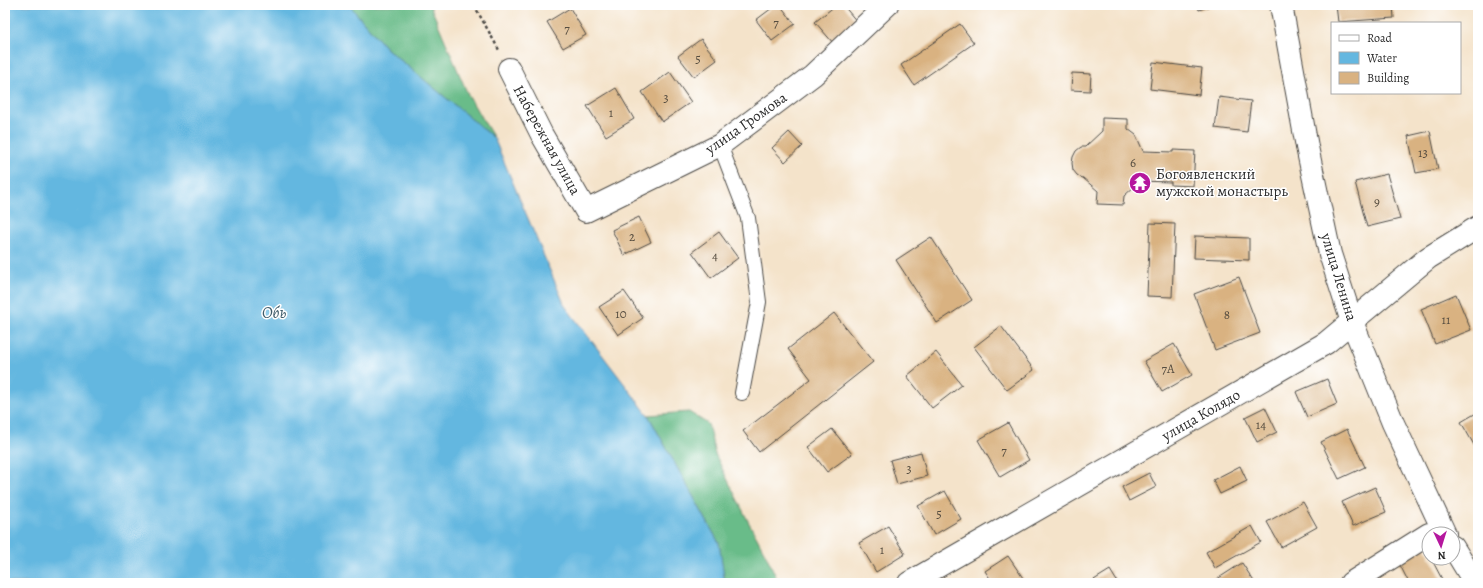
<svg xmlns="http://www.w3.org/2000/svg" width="1483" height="588" font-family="Alegreya,serif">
  <rect width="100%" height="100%" fill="#fff"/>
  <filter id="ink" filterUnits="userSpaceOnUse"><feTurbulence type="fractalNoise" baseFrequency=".025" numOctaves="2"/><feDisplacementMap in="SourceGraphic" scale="8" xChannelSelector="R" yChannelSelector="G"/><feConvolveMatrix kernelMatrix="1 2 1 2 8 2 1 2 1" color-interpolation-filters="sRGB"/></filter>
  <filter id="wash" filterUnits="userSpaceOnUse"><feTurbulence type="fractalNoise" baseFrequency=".012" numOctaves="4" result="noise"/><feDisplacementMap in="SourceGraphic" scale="16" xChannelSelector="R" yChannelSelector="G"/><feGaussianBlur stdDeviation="0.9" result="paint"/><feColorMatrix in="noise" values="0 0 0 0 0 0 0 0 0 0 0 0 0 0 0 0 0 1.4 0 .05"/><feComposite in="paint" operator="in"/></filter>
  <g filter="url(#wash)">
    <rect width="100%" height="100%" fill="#f4e3ca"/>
    <!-- forest -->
    <path fill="#69bc89" stroke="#4a745a" d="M 349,5 L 430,5 L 469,97 L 494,138 L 386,48 Z
      M 689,412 L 708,424 L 715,454 L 747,519 L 766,555 L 779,583 L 725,583 L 719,543 L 648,415 Z"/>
    <!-- water -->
    <path fill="#64b7e0" stroke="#487186" d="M 5,5 L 349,5 L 386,48 L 494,138 L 565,306 L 648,415 L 719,543 L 725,583 L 5,583 Z"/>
    <g id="blocks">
      <!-- building -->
      <path fill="#d9b281" d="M 776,5 L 780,5 L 795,24 L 772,41 L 756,20 Z
        M 836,5 L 843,5 L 858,23 L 834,44 L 815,22 Z
        M 1197,5 L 1213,5 L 1199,10 Z
        M 1336,5 L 1393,5 L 1394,18 L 1338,22 Z
        M 570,8 L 586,35 L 563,48 L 547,22 Z
        M 960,24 L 974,43 L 914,85 L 901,65 Z
        M 701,39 L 717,60 L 694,77 L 678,56 Z
        M 1153,62 L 1202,68 L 1199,95 L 1150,89 Z
        M 670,72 L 691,102 L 662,122 L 642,92 Z
        M 1072,73 L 1091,74 L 1090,91 L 1071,90 Z
        M 616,88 L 634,119 L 606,136 L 587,106 Z
        M 1219,97 L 1251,101 L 1247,132 L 1215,128 Z
        M 1102,118 L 1128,119 L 1128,129 L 1136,135 L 1143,151 L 1173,152 L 1173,150 L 1195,151 L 1193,186 L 1171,185 L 1171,182 L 1138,181 L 1136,185 L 1124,196 L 1123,205 L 1097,204 L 1098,191 L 1083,178 L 1080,177 L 1077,175 L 1073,170 L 1072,163 L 1073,157 L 1076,151 L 1081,147 L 1085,147 L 1102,131 Z
        M 1430,131 L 1438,169 L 1416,173 L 1408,136 Z
        M 789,132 L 802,146 L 785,162 L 772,148 Z
        M 1387,174 L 1400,219 L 1367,227 L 1355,182 Z
        M 639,217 L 651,242 L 624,255 L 612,230 Z
        M 1150,223 L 1175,224 L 1172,297 L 1147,296 Z
        M 719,232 L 738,258 L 711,278 L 692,252 Z
        M 1195,236 L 1249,238 L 1249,260 L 1194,258 Z
        M 931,237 L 972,300 L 937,323 L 896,260 Z
        M 1239,277 L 1260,333 L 1215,350 L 1194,294 Z
        M 624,291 L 643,318 L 618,335 L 599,307 Z
        M 1456,294 L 1471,330 L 1435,344 L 1421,309 Z
        M 834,313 L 873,362 L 759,452 L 743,431 L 811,379 L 788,349 Z
        M 1001,326 L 1034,370 L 1007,390 L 974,347 Z
        M 1174,344 L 1192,375 L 1162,392 L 1144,361 Z
        M 936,352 L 962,385 L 932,408 L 907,376 Z
        M 1327,379 L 1337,404 L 1307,417 L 1296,392 Z
        M 1265,407 L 1277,432 L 1257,442 L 1245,417 Z
        M 1478,412 L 1478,452 L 1461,422 Z
        M 1008,423 L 1029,460 L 1000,477 L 978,440 Z
        M 832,429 L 852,454 L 827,472 L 808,447 Z
        M 1347,429 L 1365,467 L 1339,479 L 1321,442 Z
        M 921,452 L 927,476 L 897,484 L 890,460 Z
        M 1240,466 L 1247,481 L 1220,494 L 1213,480 Z
        M 1149,473 L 1156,487 L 1129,501 L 1122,487 Z
        M 1375,487 L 1386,512 L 1353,526 L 1342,502 Z
        M 945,491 L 961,519 L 934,535 L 918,506 Z
        M 1303,502 L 1317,527 L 1281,547 L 1267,522 Z
        M 888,526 L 905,554 L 876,572 L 859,543 Z
        M 1252,526 L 1261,542 L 1215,568 L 1206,552 Z
        M 1423,543 L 1429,554 L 1429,558 L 1431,558 L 1444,583 L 1409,583 L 1396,557 Z
        M 1008,556 L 1023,578 L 1016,583 L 993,583 L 985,571 Z
        M 1242,563 L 1255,583 L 1211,583 Z
        M 1110,570 L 1118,583 L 1089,583 Z"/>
    </g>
  </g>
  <g filter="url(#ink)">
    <use href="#blocks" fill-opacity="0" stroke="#494743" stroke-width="1"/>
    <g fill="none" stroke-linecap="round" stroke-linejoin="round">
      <!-- lane casing -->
      <g stroke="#494743" stroke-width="16">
        <path id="lane" d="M 720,145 L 748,218 L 759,302 L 742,393"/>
      </g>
      <!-- street casing -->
      <g stroke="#494743" stroke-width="24">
        <path id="street" d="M 509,69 L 542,135 L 586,211 L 720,145 L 813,75 L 887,5
          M 909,583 L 1326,343 L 1428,258 L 1478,227
          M 1351,583 L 1429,534"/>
      </g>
      <!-- secondary casing -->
      <g stroke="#494743" stroke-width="24">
        <path id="secondary" d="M 1281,5 L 1307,147 L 1330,254 L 1352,322 L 1393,423 L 1445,534
          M 1453,547 L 1475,583"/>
      </g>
      <!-- path -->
      <path stroke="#494743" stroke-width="2.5" stroke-dasharray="3 3" stroke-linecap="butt" d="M 474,5 L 499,50"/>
      <!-- lane -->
      <use href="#lane" stroke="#fff" stroke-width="14"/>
      <!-- street -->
      <use href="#street" stroke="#fff" stroke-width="22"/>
      <!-- secondary -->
      <use href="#secondary" stroke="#fff" stroke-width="22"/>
    </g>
  </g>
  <!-- icons -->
  <defs>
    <g id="temple-disc" transform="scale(1.15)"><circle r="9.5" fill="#b5179e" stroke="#fff"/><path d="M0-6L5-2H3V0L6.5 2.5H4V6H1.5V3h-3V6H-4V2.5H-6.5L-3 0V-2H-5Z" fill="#fff"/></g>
  </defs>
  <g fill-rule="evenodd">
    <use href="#temple-disc" x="1140" y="183"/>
  </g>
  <g text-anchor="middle" stroke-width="3" stroke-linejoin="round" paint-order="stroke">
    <!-- number labels -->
    <g font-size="13" fill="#564d40">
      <text x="776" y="27">7</text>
      <text x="567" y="33">7</text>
      <text x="698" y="63">5</text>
      <text x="666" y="102">3</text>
      <text x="611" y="117">1</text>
      <text x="1423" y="157">13</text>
      <text x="1133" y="167">6</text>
      <text x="1377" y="206">9</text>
      <text x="632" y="241">2</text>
      <text x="715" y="260">4</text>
      <text x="621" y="318">10</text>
      <text x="1227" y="319">8</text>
      <text x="1446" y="324">11</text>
      <text x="1168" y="373">7А</text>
      <text x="1261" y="429">14</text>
      <text x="1004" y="455">7</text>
      <text x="909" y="473">3</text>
      <text x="939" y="518">5</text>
      <text x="882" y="554">1</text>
    </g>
    <!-- street labels -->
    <g font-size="15" fill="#2b2b2b" stroke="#fff">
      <text transform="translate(746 123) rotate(-35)" y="5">улица Громова</text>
      <text transform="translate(547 140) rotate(61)" y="5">Набережная улица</text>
      <text transform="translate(1339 277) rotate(73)" y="5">улица Ленина</text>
      <text transform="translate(1201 415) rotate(-30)" y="5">улица Колядо</text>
    </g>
    <!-- poi labels -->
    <g font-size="15" fill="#2b2b2b" stroke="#fff" text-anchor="start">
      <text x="1156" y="179">Богоявленский<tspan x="1156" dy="17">мужской монастырь</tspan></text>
    </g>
    <!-- water labels -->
    <g font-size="16" font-style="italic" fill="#3f5c6a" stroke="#fff">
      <text x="274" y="318">Обь</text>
    </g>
  </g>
  <!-- margin -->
  <rect width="1483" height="588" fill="none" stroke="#fff" stroke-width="20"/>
  <!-- legend -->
  <rect x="1331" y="22" width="130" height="72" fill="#ffffff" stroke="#aaaaaa"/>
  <rect x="1339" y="35" width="20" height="6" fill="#ffffff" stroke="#aaaaaa"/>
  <text x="1367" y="42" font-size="12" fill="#2b2b2b">Road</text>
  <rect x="1339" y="52" width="20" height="12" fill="#64b7e0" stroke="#aaaaaa"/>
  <text x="1367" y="62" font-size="12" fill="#2b2b2b">Water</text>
  <rect x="1339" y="72" width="20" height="12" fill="#d9b281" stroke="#aaaaaa"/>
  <text x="1367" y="82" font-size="12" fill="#2b2b2b">Building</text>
  <!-- north arrow -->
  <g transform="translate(1441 546) rotate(176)"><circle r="19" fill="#ffffff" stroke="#aaaaaa"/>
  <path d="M0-3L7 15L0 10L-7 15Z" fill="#b5179e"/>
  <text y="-6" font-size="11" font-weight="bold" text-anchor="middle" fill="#2b2b2b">N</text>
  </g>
</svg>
